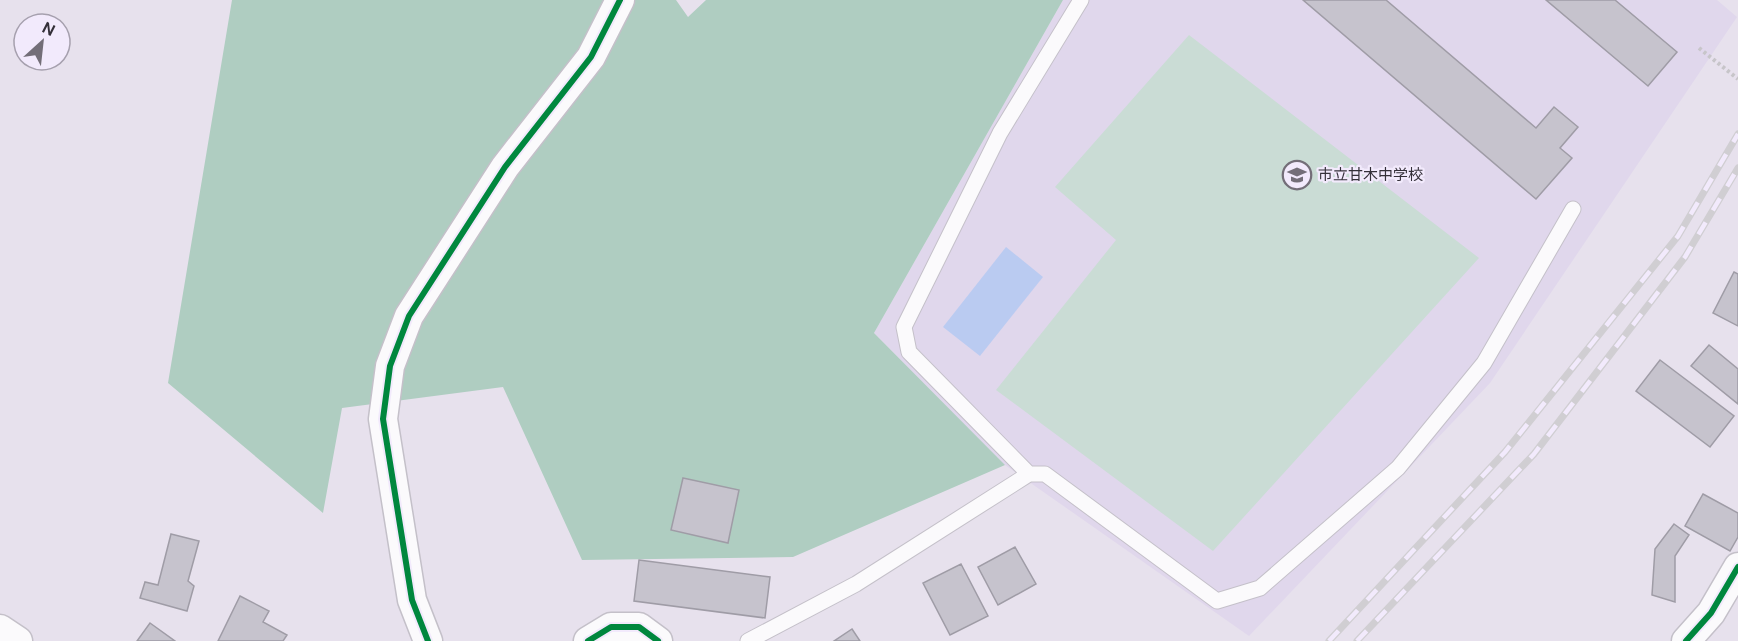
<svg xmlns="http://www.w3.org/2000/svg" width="1738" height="641" font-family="'DM Sans','Noto Sans JP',sans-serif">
  <rect width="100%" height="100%" fill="#e7e1ed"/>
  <!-- built -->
  <path fill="#e0d7ec" d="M 1063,0 L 1717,0 L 1737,17 L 1490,383 L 1249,636 L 1005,465 L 874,333 Z"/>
  <!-- green -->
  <path fill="#cadcd5" d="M 1189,35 L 1479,258 L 1213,551 L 996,390 L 1116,240 L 1055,187 Z"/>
  <!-- forest -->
  <path fill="#afcdc1" d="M 232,0 L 676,0 L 688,17 L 706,0 L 1063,0 L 874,333 L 1005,465 L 793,557 L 582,560 L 503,387 L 342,408 L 323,513 L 168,383 Z"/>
  <!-- water -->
  <path fill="#bacbf1" d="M 1006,247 L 1043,277 L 980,356 L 943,327 Z"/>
  <!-- building -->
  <path fill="#c6c3cd" stroke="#9f9ca6" stroke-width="1.5" d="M 1303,0 L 1386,0 L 1536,128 L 1554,107 L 1578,127 L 1560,148 L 1572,158 L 1536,199 Z
    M 1546,0 L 1615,0 L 1677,52 L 1648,86 Z
    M 1734,272 L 1738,274 L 1738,326 L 1713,313 Z
    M 1709,345 L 1738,369 L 1738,404 L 1691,366 Z
    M 1660,360 L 1734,416 L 1710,447 L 1636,391 Z
    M 683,478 L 739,490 L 728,543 L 671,530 Z
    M 1703,494 L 1738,513 L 1738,537 L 1730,551 L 1685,526 Z
    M 1674,524 L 1689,535 L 1675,556 L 1675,602 L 1652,595 L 1655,549 Z
    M 171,534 L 199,541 L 188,581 L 194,586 L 187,611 L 140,598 L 145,582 L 158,585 Z
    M 1015,547 L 1036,584 L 998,605 L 978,567 Z
    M 639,560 L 770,577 L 765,618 L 634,601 Z
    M 961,564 L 988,616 L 950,635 L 923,583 Z
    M 240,596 L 269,611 L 263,622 L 287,635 L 283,641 L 218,641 Z
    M 150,623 L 175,641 L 137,641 Z
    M 852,629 L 860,641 L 834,641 Z"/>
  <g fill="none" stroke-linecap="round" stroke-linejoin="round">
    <!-- service casing -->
    <g stroke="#c4c0c9" stroke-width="17">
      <path id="service" d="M 1029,474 L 1045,474 L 1217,601 L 1260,588 L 1398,468 L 1484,363 L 1573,209
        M 748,641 L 856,584 L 1029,474 L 909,352 L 904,327 L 1000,133 L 1081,0"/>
    </g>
    <!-- minor casing -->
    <g stroke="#c4c0c9" stroke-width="31">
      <path id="minor" d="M 0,629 L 18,641
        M 428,641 L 412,600 L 383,419 L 390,366 L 409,316 L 505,167 L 591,57 L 620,0
        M 588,641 L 611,627 L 639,627 L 658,641
        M 1686,641 L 1711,613 L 1738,567"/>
    </g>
    <!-- path -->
    <path stroke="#c7c5c9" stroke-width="4" stroke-dasharray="3 3" stroke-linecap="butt" d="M 1699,48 L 1738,79"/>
    <!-- service -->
    <use href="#service" stroke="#fbfafc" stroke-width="15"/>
    <!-- minor -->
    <use href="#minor" stroke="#fbfafc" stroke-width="28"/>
    <!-- rail casing -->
    <g stroke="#d0ced2" stroke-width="7">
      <path id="rail" d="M 1329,641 L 1505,452 L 1678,236 L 1738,134
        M 1357,641 L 1534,454 L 1685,257 L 1738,168"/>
    </g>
    <!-- rail -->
    <use href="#rail" stroke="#f2eafc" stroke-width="4.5" stroke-dasharray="14" stroke-linecap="butt"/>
    <!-- cycleway casing -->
    <g stroke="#f2eafc" stroke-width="10">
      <path id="cycleway" d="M 428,641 L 412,600 L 383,419 L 390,366 L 409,316 L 505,167 L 591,57 L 620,0
        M 588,641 L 611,627 L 639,627 L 658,641
        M 1686,641 L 1711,613 L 1738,567"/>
    </g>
    <!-- cycleway -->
    <use href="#cycleway" stroke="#00873e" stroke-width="6"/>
  </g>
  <!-- icons -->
  <defs>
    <g id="school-ring" transform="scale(1.5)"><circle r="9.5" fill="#f2eafc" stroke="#736e78" stroke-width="1.5"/><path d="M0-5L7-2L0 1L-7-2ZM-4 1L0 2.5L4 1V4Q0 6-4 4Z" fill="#736e78"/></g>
  </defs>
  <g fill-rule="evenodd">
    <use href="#school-ring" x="1297" y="175"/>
  </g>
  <g text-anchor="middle" stroke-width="4.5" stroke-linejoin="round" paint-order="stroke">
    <!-- poi labels -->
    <g font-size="15" fill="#343039" stroke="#f2eafc" text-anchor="start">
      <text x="1318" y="180">市立甘木中学校</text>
    </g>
  </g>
  <!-- north arrow -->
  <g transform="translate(42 42) rotate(27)"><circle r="28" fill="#f2eafc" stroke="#a6a0ae" stroke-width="1.5"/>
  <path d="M0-4.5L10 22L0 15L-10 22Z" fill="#736e78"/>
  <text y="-9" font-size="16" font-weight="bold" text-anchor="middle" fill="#343039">N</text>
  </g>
</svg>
